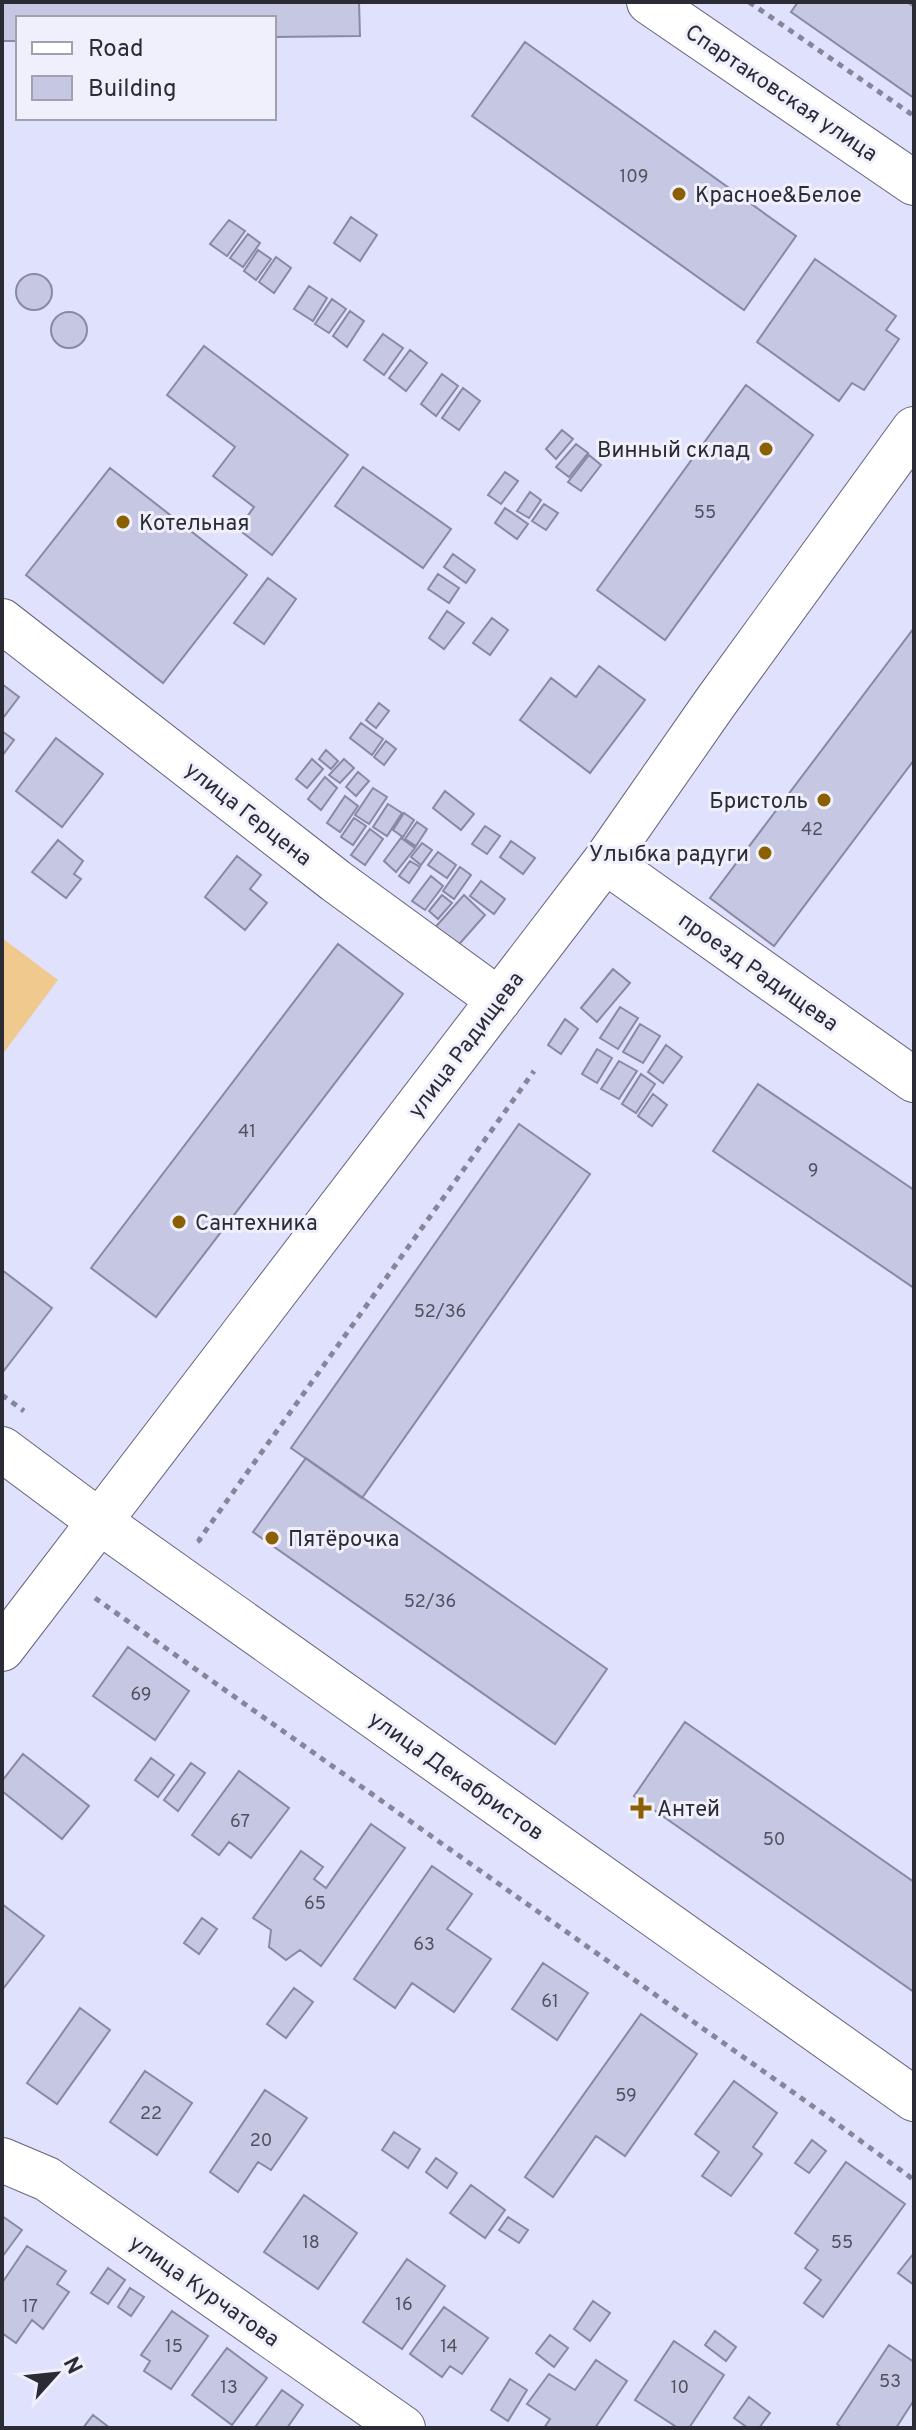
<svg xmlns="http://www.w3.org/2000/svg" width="916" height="2430" font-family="Overpass,sans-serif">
  <rect width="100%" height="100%" fill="#e0e1fd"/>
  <!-- green -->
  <path fill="#efc98e" d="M 2,938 L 58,980 L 2,1055 Z"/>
  <!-- building -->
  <path fill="#c6c7e3" stroke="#8989a3" stroke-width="2" d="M 2,2 L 359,2 L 360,36 L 274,37 L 274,18 L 18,18 L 18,41 L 2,41 Z
    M 798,2 L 907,2 L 914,7 L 914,98 L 791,12 Z
    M 525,42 L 796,236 L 744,310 L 472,116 Z
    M 351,217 L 377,235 L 360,261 L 334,243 Z
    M 229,220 L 245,231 L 227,256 L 210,244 Z
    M 248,234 L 260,243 L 243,267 L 230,258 Z
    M 258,250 L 271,259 L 256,280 L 244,271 Z
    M 276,257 L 291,268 L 274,293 L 259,282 Z
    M 815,259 L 896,316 L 886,330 L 899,339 L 864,390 L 852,383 L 839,401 L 757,342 Z
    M16 292a18 18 0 1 1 36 0a18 18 0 1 1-36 0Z
    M 309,286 L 327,298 L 313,321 L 294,309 Z
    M 332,299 L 346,309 L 329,333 L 315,324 Z
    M 350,311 L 364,321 L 347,347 L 333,336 Z
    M51 330a18 18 0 1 1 36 0a18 18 0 1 1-36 0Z
    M 383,334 L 403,348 L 384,375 L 364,360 Z
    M 204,346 L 348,455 L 272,555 L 238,529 L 254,507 L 213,476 L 235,447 L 167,395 Z
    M 410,350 L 427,363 L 406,391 L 389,378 Z
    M 442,374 L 458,386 L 436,416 L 421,404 Z
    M 746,385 L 813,435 L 665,640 L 597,590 Z
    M 463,388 L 480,401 L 459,430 L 442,418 Z
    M 562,430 L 573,439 L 556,459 L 546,449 Z
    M 576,444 L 588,453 L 569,477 L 556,467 Z
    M 589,455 L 601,465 L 581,491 L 568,482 Z
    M 363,467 L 451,529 L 423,568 L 335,506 Z
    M 110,468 L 247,575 L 163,683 L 26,575 Z
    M 505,472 L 518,481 L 501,504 L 488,495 Z
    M 530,492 L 541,500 L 529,518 L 517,511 Z
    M 544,504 L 558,513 L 546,530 L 532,521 Z
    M 505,508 L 528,524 L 517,539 L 495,523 Z
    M 453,554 L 475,570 L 466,583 L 444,567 Z
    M 438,574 L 459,588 L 449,603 L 428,589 Z
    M 268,578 L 296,599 L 264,644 L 234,623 Z
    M 447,611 L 464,623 L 444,649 L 429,638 Z
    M 492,618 L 508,630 L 490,655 L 473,643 Z
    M 914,628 L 914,760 L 774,946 L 710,898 Z
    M 599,666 L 645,700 L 590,773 L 520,720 L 551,678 L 576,697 Z
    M 2,684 L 19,697 L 3,718 L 2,717 Z
    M 379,703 L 389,711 L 376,728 L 366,720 Z
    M 361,723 L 383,739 L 372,755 L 350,738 Z
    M 2,731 L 14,740 L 2,756 Z
    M 56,738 L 103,774 L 62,827 L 16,791 Z
    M 386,741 L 396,749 L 384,765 L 374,757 Z
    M 326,750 L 338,761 L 331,769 L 319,759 Z
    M 312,759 L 323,769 L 307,788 L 296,779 Z
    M 344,759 L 354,768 L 340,783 L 329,775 Z
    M 358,772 L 369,781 L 356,796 L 346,787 Z
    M 325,777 L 337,788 L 321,810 L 308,799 Z
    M 373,788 L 387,797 L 369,824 L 355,815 Z
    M 445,791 L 474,814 L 461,830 L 433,808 Z
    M 345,796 L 358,806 L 340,832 L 327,823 Z
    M 388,804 L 402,813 L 387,836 L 373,827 Z
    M 404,813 L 414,820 L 403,837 L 393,830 Z
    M 354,818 L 366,826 L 353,845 L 341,837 Z
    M 417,822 L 427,829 L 416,846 L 405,839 Z
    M 485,826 L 500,836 L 487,854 L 472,844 Z
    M 370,829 L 383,839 L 365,865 L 351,855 Z
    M 401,838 L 415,848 L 396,872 L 384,861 Z
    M 58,840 L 83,861 L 74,874 L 81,879 L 66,898 L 32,872 Z
    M 511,841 L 535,858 L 523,874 L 500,857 Z
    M 422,843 L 432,850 L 421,865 L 411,857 Z
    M 438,852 L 456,865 L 447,878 L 428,865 Z
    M 237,856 L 261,875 L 250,889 L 267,903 L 245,930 L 205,897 Z
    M 410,861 L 420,867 L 409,883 L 399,876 Z
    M 460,867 L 471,875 L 454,899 L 443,891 Z
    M 431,876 L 443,886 L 425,910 L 412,901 Z
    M 481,881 L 505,899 L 494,914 L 470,896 Z
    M 442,895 L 452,903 L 438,919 L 429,911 Z
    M 464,895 L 485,915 L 454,950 L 432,931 Z
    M 338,944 L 403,994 L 156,1317 L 91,1268 Z
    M 613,969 L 630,983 L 597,1022 L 581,1008 Z
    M 620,1007 L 638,1018 L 618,1049 L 600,1038 Z
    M 565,1019 L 578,1029 L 561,1054 L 548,1045 Z
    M 640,1024 L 660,1036 L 643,1063 L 623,1052 Z
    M 666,1045 L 682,1057 L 663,1083 L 648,1072 Z
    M 597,1049 L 612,1058 L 597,1083 L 582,1074 Z
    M 619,1061 L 637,1071 L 619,1099 L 601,1089 Z
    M 641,1074 L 655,1084 L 636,1113 L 622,1104 Z
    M 758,1084 L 914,1190 L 914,1288 L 713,1151 Z
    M 653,1094 L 667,1105 L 652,1126 L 638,1116 Z
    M 519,1124 L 590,1174 L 362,1498 L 291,1448 Z
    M 2,1270 L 52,1308 L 2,1373 Z
    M 306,1458 L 607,1669 L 555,1744 L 253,1532 Z
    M 128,1647 L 189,1691 L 155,1740 L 93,1696 Z
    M 685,1722 L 914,1882 L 914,1992 L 634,1796 Z
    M 23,1754 L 89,1806 L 62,1839 L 2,1791 L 2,1781 Z
    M 151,1758 L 174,1775 L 158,1797 L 135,1780 Z
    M 191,1763 L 205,1773 L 178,1811 L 164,1800 Z
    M 239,1771 L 289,1808 L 251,1858 L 229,1842 L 219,1855 L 192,1835 Z
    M 371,1824 L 405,1848 L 321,1966 L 300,1950 L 286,1960 L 269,1947 L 271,1930 L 253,1918 L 301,1851 L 323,1867 L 314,1879 L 326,1888 Z
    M 432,1866 L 472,1894 L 447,1929 L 491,1959 L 454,2012 L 412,1983 L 395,2008 L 354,1979 Z
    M 2,1904 L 44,1936 L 2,1990 Z
    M 202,1918 L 217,1929 L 199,1954 L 184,1943 Z
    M 543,1963 L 588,1993 L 557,2040 L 512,2009 Z
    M 294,1988 L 313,2002 L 286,2038 L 267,2024 Z
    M 80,2008 L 110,2030 L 57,2104 L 27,2083 Z
    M 641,2014 L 697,2054 L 625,2156 L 596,2136 L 553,2197 L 525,2177 Z
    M 145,2071 L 192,2103 L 157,2155 L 110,2122 Z
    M 734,2081 L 777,2113 L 753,2147 L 762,2154 L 731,2196 L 702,2176 L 719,2152 L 695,2134 Z
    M 265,2090 L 307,2118 L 271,2170 L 258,2162 L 238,2192 L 210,2172 Z
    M 394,2132 L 420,2149 L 408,2168 L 382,2150 Z
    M 812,2140 L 826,2151 L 809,2173 L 795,2163 Z
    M 436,2158 L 457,2173 L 447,2188 L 426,2172 Z
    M 846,2162 L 905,2204 L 823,2317 L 804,2303 L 821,2280 L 805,2268 L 818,2250 L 795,2233 Z
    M 471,2185 L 505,2210 L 485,2238 L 450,2213 Z
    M 304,2195 L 357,2233 L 318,2289 L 264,2252 Z
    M 2,2216 L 22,2230 L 2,2257 Z
    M 508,2217 L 528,2230 L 519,2243 L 499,2230 Z
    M 27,2246 L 66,2271 L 57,2284 L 69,2292 L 43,2329 L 32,2320 L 16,2343 L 2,2333 L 2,2283 Z
    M 914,2253 L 914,2285 L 898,2273 Z
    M 407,2259 L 445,2286 L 402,2349 L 363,2322 Z
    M 108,2268 L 125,2280 L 108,2304 L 91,2293 Z
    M 130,2288 L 144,2297 L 131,2316 L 118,2307 Z
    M 593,2301 L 610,2313 L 590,2341 L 574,2329 Z
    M 444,2307 L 488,2338 L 462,2374 L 450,2366 L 442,2377 L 410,2354 Z
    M 172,2311 L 208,2336 L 171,2389 L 144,2371 L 150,2361 L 141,2355 Z
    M 715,2331 L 736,2347 L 726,2361 L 705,2345 Z
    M 550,2335 L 568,2348 L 554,2367 L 536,2353 Z
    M 674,2341 L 724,2375 L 689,2428 L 678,2428 L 635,2400 Z
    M 889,2345 L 914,2362 L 914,2400 L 896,2428 L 842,2428 L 837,2424 Z
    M 227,2348 L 267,2378 L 232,2425 L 192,2395 Z
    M 596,2360 L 627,2381 L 595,2428 L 544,2428 L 550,2419 L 527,2404 L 549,2374 L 575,2390 Z
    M 510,2379 L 527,2390 L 508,2421 L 491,2410 Z
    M 282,2390 L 303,2405 L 287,2428 L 259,2428 L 256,2426 Z
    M 749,2397 L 770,2413 L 759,2428 L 748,2428 L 734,2418 Z
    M 93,2415 L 110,2428 L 83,2428 Z"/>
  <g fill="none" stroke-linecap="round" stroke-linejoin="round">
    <!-- minor casing -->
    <g stroke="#64647d" stroke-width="46">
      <path id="minor" d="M 649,2 L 914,183
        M 2,621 L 336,881 L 499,1000
        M 605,861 L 914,1080
        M 2,1449 L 100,1522 L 914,2099
        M 2,1649 L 605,861 L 715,703 L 914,429
        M 2,2160 L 47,2179 L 403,2428"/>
    </g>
    <!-- path -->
    <path stroke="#858699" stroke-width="5" stroke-dasharray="6 6" stroke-linecap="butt" d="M 749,2 L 914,116
      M 2,1395 L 24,1411
      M 201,1542 L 199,1540 L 534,1071
      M 95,1598 L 828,2117 L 914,2180"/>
    <!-- minor -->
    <use href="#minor" stroke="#fff" stroke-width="44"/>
  </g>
  <!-- markers -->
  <g fill="#8b6002" stroke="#eff0fb" stroke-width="3">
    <circle cx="679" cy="194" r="8"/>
    <circle cx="766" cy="449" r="8"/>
    <circle cx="123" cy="522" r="8"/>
    <circle cx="824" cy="800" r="8"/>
    <circle cx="765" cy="853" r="8"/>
    <circle cx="179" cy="1222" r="8"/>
    <circle cx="272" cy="1538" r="8"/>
    <path d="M637 1796h8v8h8v8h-8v8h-8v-8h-8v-8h8z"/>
  </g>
  <g text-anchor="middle" stroke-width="6" stroke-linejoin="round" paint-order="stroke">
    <!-- number labels -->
    <g font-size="18" fill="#515260">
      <text x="634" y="182">109</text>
      <text x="705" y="518">55</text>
      <text x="812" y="835">42</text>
      <text x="247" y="1137">41</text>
      <text x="813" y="1176">9</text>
      <text x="440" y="1317">52/36</text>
      <text x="430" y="1607">52/36</text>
      <text x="141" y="1700">69</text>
      <text x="240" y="1827">67</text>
      <text x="774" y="1845">50</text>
      <text x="315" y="1909">65</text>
      <text x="424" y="1950">63</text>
      <text x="550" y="2007">61</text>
      <text x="626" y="2101">59</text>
      <text x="151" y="2119">22</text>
      <text x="261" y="2146">20</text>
      <text x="311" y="2248">18</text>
      <text x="842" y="2248">55</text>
      <text x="404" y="2310">16</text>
      <text x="30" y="2312">17</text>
      <text x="174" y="2352">15</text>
      <text x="449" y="2352">14</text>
      <text x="890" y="2387">53</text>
      <text x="229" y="2393">13</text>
      <text x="680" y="2393">10</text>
    </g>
    <!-- street labels -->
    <g font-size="22" fill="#2a2b35" stroke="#eff0fb">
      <text transform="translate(782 92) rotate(34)" y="8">Спартаковская улица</text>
      <text transform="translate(249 813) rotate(38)" y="8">улица Герцена</text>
      <text transform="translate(759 971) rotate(35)" y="8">проезд Радищева</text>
      <text transform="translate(465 1044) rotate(-53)" y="8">улица Радищева</text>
      <text transform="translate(457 1775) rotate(35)" y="8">улица Декабристов</text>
      <text transform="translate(205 2290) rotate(35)" y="8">улица Курчатова</text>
    </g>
    <!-- poi labels -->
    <g font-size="22" fill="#2a2b35" stroke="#eff0fb" text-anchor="start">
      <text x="695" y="202">Красное&amp;Белое</text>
      <text x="750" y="457" text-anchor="end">Винный склад</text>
      <text x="139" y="530">Котельная</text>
      <text x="808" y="808" text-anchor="end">Бристоль</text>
      <text x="749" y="861" text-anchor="end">Улыбка радуги</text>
      <text x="195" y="1230">Сантехника</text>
      <text x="288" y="1546">Пятёрочка</text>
      <text x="657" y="1816">Антей</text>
    </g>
  </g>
  <!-- border -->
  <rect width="916" height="2430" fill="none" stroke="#2a2b35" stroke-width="8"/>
  <!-- legend -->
  <rect x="16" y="16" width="260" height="104" fill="#eff0fb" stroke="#a0a1ac" stroke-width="2"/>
  <rect x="32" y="42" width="40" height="12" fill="#ffffff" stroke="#a0a1ac" stroke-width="2"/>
  <text x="88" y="56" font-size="24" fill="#2a2b35">Road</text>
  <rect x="32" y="76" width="40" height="24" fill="#c6c7e3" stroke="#a0a1ac" stroke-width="2"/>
  <text x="88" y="96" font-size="24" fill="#2a2b35">Building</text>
  <!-- north arrow -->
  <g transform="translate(56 2374) rotate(63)" stroke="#eff0fb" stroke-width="6" paint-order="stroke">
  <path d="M0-6L14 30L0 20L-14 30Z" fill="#2a2b35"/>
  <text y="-12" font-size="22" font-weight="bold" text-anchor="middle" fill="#2a2b35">N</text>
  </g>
</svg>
